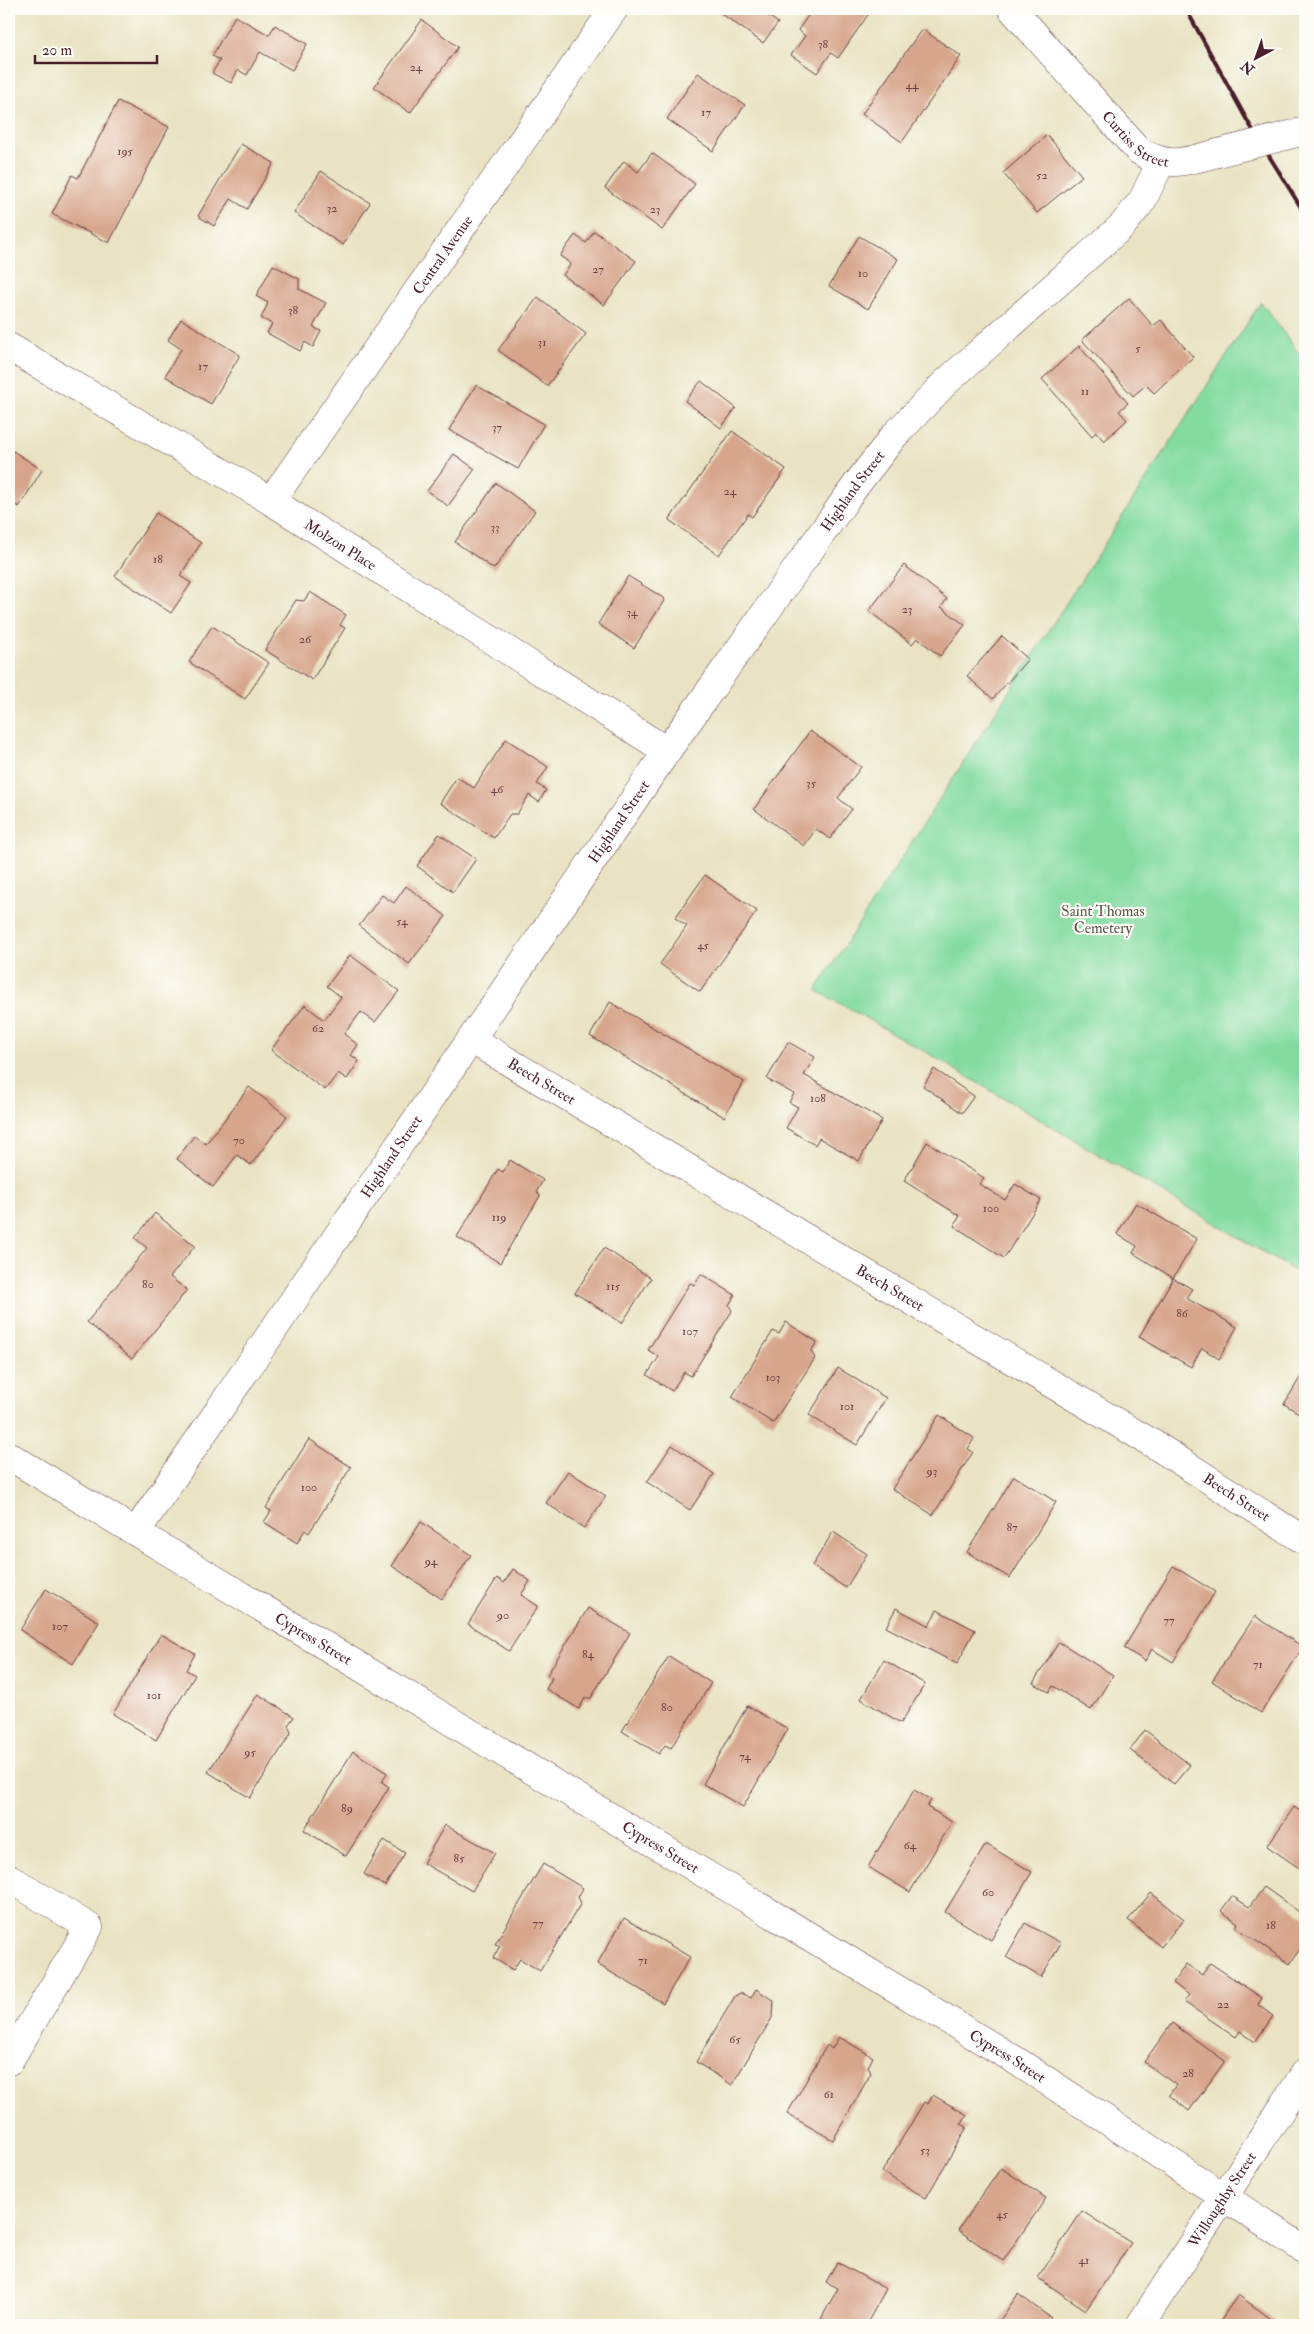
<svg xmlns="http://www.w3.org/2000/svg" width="1314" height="2334" font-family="'IM FELL Double Pica',serif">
  <rect width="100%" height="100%" fill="#fdfcf7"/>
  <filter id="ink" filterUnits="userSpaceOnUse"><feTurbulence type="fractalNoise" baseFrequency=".02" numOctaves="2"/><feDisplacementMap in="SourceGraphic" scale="10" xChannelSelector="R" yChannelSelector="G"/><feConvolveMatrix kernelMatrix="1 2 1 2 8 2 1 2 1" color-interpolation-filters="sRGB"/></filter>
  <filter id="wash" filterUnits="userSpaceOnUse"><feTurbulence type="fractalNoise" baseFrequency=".0096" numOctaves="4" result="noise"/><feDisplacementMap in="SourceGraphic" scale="20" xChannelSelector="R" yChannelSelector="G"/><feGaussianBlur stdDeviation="1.12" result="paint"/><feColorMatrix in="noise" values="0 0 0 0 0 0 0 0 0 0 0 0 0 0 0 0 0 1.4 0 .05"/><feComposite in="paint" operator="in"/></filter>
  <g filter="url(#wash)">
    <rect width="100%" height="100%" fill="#e9e3c3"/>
    <!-- green -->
    <path fill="#83dba0" stroke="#667d66" d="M 1261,302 L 1305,362 L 1305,1277 L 924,1051 L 816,990 Z"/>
    <g id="blocks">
      <!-- building -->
      <path fill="#d7a58c" d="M 721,9 L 769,9 L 766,14 L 778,23 L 763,43 L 719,12 Z
        M 813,9 L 872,9 L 838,58 L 831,53 L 817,73 L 791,55 L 805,36 L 798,30 Z
        M 235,16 L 269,35 L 275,25 L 307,44 L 292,70 L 260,52 L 247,75 L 238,70 L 231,83 L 212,73 L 220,60 L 212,56 Z
        M 422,20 L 458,47 L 410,113 L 374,87 Z
        M 922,29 L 961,56 L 902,142 L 862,114 Z
        M 698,73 L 745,105 L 713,151 L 667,119 Z
        M 118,101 L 169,127 L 109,243 L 52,214 L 72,175 L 78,178 Z
        M 1047,135 L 1082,176 L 1037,213 L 1003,173 Z
        M 241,144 L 274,163 L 247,209 L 231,199 L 214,226 L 198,216 Z
        M 652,153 L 695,184 L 662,230 L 605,188 L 624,161 L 638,172 Z
        M 321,171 L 370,203 L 343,245 L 294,213 Z
        M 594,231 L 636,261 L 604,305 L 563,275 L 571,264 L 560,256 L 575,235 L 586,243 Z
        M 859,236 L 898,259 L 868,309 L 829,286 Z
        M 273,265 L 299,279 L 299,289 L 326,303 L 313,327 L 321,331 L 313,347 L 305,342 L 300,351 L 267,333 L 272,324 L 261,318 L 268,303 L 256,296 Z
        M 538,297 L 586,334 L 547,386 L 498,350 Z
        M 1129,298 L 1153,326 L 1161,320 L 1193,357 L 1154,393 L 1146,385 L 1133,396 L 1082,340 Z
        M 181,319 L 240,355 L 211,404 L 165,376 L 181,349 L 168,340 Z
        M 1079,346 L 1128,403 L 1119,411 L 1127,420 L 1104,441 L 1096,432 L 1092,436 L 1042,379 Z
        M 701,381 L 736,408 L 721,428 L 685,401 Z
        M 476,385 L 544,424 L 518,469 L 449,430 Z
        M 732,431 L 786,469 L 752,517 L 748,514 L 719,555 L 669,520 Z
        M 13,451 L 42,470 L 19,507 L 9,500 L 9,458 Z
        M 454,454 L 475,469 L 448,506 L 427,491 Z
        M 496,483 L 535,511 L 494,569 L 455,542 Z
        M 156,513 L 201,543 L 180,576 L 191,583 L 171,613 L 115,576 Z
        M 904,565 L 947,599 L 941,607 L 965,625 L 940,656 L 917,638 L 912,644 L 869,611 Z
        M 628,576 L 665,599 L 634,648 L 598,624 Z
        M 310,592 L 346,615 L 340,625 L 345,628 L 312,680 L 265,650 L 296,600 L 304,601 Z
        M 212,626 L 269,663 L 245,699 L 189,662 Z
        M 1002,636 L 1028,659 L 993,699 L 967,676 Z
        M 810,731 L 861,767 L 838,798 L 852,809 L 830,839 L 816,829 L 804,846 L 754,809 Z
        M 506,739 L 548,767 L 537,784 L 546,790 L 539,802 L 529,795 L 517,814 L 510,814 L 494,838 L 440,803 L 457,777 L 474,788 Z
        M 439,834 L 476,859 L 453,892 L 417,866 Z
        M 705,875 L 757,911 L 700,992 L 660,964 L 687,926 L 675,918 Z
        M 406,886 L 446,916 L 409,964 L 359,926 L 382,895 L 394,903 Z
        M 350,955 L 399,991 L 375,1022 L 361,1012 L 344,1034 L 358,1045 L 351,1055 L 359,1061 L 347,1079 L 338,1073 L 325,1090 L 271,1050 L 305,1005 L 324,1020 L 341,997 L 327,986 Z
        M 610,1002 L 744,1082 L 724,1117 L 590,1036 Z
        M 788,1042 L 815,1057 L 804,1075 L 882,1120 L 859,1161 L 819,1138 L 815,1145 L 786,1128 L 798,1107 L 789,1102 L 794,1094 L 767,1079 Z
        M 934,1069 L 974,1096 L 962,1113 L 923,1086 Z
        M 249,1087 L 287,1116 L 251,1165 L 237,1155 L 213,1187 L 177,1159 L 194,1136 L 206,1144 Z
        M 927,1142 L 984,1178 L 979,1184 L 1005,1200 L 1015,1184 L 1041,1200 L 1004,1258 L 954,1226 L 960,1216 L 904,1181 Z
        M 510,1160 L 543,1180 L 537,1191 L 540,1196 L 500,1263 L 457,1237 L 498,1169 L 503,1172 Z
        M 1136,1203 L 1197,1239 L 1173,1278 L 1192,1289 L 1186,1298 L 1237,1327 L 1219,1359 L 1202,1348 L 1191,1367 L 1139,1337 L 1173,1278 L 1133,1253 L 1137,1246 L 1117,1234 Z
        M 155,1213 L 195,1246 L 170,1277 L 187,1290 L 132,1359 L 87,1322 L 147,1248 L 135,1238 Z
        M 604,1248 L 651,1278 L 622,1323 L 575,1293 Z
        M 701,1274 L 735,1295 L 729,1305 L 732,1311 L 691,1376 L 684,1372 L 672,1391 L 647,1375 L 659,1357 L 648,1350 L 690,1283 L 694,1285 Z
        M 786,1322 L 817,1342 L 811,1351 L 815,1358 L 773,1423 L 732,1397 L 773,1331 L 779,1334 Z
        M 838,1368 L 886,1398 L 857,1445 L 809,1415 Z
        M 1305,1370 L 1305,1417 L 1284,1404 Z
        M 939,1415 L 974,1438 L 968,1449 L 973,1452 L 933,1515 L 892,1489 Z
        M 309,1439 L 351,1467 L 309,1533 L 305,1530 L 297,1543 L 264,1522 L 271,1511 L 266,1508 Z
        M 672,1445 L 714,1474 L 690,1510 L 647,1482 Z
        M 568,1471 L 606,1496 L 584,1528 L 546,1503 Z
        M 1014,1476 L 1056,1502 L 1010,1578 L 967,1552 Z
        M 421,1522 L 471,1555 L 442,1599 L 392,1566 Z
        M 833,1532 L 867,1554 L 846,1588 L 812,1566 Z
        M 1173,1566 L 1215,1592 L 1173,1662 L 1152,1649 L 1145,1661 L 1124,1648 Z
        M 513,1569 L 530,1581 L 521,1595 L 538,1606 L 509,1651 L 468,1624 L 497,1578 L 504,1583 Z
        M 46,1589 L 99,1622 L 73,1664 L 20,1630 Z
        M 588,1608 L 630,1633 L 591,1698 L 585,1698 L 579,1709 L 546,1689 L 552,1678 L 547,1675 Z
        M 896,1608 L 929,1626 L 937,1610 L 975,1630 L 957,1664 L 886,1627 Z
        M 1255,1616 L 1303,1647 L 1261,1713 L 1212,1681 Z
        M 161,1634 L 195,1654 L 186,1670 L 195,1675 L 156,1740 L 113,1714 Z
        M 1059,1642 L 1113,1675 L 1091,1710 L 1053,1686 L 1049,1692 L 1033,1683 Z
        M 669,1656 L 711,1683 L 671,1748 L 665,1745 L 659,1754 L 622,1731 Z
        M 884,1660 L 925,1684 L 901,1723 L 861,1699 Z
        M 258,1694 L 294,1717 L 288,1725 L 291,1733 L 250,1798 L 208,1772 Z
        M 747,1706 L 788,1729 L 743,1807 L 703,1784 Z
        M 1145,1730 L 1190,1765 L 1174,1784 L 1130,1750 Z
        M 353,1751 L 387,1773 L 382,1782 L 389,1787 L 346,1856 L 304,1830 Z
        M 914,1790 L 931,1800 L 927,1807 L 952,1822 L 910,1892 L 868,1867 Z
        M 1294,1807 L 1305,1814 L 1305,1872 L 1267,1846 Z
        M 445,1825 L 495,1853 L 472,1891 L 423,1863 Z
        M 384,1840 L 405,1853 L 385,1886 L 364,1874 Z
        M 986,1844 L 1032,1872 L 991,1940 L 945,1912 Z
        M 543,1864 L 583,1888 L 578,1897 L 581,1903 L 540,1971 L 520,1959 L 513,1970 L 493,1958 L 500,1946 L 495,1944 Z
        M 1264,1887 L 1305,1916 L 1305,1941 L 1290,1964 L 1236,1927 L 1238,1923 L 1221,1911 L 1232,1896 L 1249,1907 Z
        M 1151,1893 L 1184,1919 L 1161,1947 L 1128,1920 Z
        M 624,1918 L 690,1957 L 663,2003 L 597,1964 Z
        M 1025,1923 L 1061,1943 L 1041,1977 L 1006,1957 Z
        M 1210,1963 L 1262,1998 L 1258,2005 L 1273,2016 L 1255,2042 L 1240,2031 L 1236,2037 L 1184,2002 L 1189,1995 L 1173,1983 L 1186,1964 L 1202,1975 Z
        M 756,1989 L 774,2001 L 773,2016 L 732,2085 L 696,2062 L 735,1996 L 740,1993 L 751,1998 Z
        M 1172,2023 L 1225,2061 L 1189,2111 L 1169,2095 L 1176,2085 L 1144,2062 Z
        M 839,2037 L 873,2057 L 868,2067 L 871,2073 L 833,2140 L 787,2114 L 827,2045 L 832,2049 Z
        M 933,2095 L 967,2115 L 961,2124 L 967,2127 L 926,2198 L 882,2172 L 924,2102 L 928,2104 Z
        M 1001,2168 L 1046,2198 L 1003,2261 L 958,2230 Z
        M 1082,2211 L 1131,2243 L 1086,2310 L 1038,2278 Z
        M 837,2262 L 886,2289 L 866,2325 L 832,2325 L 821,2319 L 838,2288 L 826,2282 Z
        M 1018,2294 L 1051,2318 L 1046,2325 L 997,2325 Z
        M 1238,2295 L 1277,2323 L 1275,2325 L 1217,2325 Z"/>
    </g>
  </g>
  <g filter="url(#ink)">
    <use href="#blocks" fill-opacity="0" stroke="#623c42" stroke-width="1"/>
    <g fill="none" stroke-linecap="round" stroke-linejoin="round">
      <!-- minor casing -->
      <g stroke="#623c42" stroke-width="29">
        <g id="minor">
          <path id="s1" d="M 1012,9 L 1138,150 C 1167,169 1183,162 1214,154"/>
          <path id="s2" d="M 9,347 L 271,501 L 667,751"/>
          <path id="s3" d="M 271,501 L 614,9"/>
          <path id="s4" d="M 472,1040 L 1155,1445 L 1305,1541"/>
          <path id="s5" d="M 9,1456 L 1015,2060 L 1305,2250"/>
          <path id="s6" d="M 136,1532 L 667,751 L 856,485 L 894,436 L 945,383 L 1122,226 L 1142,201 L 1161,162"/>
          <path d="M 9,1878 L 89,1927 L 9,2061"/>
          <path id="s7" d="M 1140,2325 L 1305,2073"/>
        </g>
      </g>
      <!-- minor -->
      <use href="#minor" stroke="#fff" stroke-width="28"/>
      <!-- rail -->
      <path stroke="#4a1f2b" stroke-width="4" d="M 1186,9 L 1248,122 L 1305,214"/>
      <!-- minor-bridge casing -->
      <g stroke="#623c42" stroke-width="29" stroke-linecap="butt">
        <path id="minor-bridge" d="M 1214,154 L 1305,131"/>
      </g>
      <!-- minor-bridge -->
      <use href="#minor-bridge" stroke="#fff" stroke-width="28"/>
    </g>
  </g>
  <g text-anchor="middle" stroke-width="4.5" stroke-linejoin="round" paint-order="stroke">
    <!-- number labels -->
    <g font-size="12" fill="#6d4043">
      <text x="823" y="48">38</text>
      <text x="416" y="71">24</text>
      <text x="912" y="89">44</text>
      <text x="706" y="116">17</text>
      <text x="125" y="155">195</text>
      <text x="1042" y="179">52</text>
      <text x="332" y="212">32</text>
      <text x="655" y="213">23</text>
      <text x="598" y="273">27</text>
      <text x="863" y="277">10</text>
      <text x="293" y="314">38</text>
      <text x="542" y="346">31</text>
      <text x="1138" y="352">5</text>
      <text x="203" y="370">17</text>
      <text x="1085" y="395">11</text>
      <text x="497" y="431">37</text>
      <text x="730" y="495">24</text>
      <text x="495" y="531">33</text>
      <text x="158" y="563">18</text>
      <text x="907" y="613">23</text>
      <text x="632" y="616">34</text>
      <text x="305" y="643">26</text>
      <text x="811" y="787">35</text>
      <text x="497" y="793">46</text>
      <text x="402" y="925">54</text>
      <text x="703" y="949">45</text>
      <text x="318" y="1032">62</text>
      <text x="818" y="1102">108</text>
      <text x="239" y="1144">70</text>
      <text x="991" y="1212">100</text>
      <text x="499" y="1221">119</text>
      <text x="148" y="1288">80</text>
      <text x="613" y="1290">115</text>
      <text x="1182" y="1317">86</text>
      <text x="690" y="1335">107</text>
      <text x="773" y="1381">103</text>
      <text x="847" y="1410">101</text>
      <text x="932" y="1475">93</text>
      <text x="309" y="1491">100</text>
      <text x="1012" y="1531">87</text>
      <text x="431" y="1565">94</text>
      <text x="503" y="1619">90</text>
      <text x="1169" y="1624">77</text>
      <text x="60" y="1630">107</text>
      <text x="588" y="1658">84</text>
      <text x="1258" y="1668">71</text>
      <text x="154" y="1699">101</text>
      <text x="667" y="1711">80</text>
      <text x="250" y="1756">95</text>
      <text x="745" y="1760">74</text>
      <text x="347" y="1812">89</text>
      <text x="910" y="1849">64</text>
      <text x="459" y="1862">85</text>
      <text x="988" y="1896">60</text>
      <text x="538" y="1927">77</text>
      <text x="1271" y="1929">18</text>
      <text x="643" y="1964">71</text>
      <text x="1223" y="2008">22</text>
      <text x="735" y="2043">65</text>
      <text x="1188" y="2077">28</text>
      <text x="829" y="2098">61</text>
      <text x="925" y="2154">53</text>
      <text x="1002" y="2218">45</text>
      <text x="1084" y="2264">41</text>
    </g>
    <!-- street labels -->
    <g font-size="15" fill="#4a1f2b" stroke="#fdfcf7">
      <text dy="5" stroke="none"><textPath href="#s1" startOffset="181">Curtiss Street</textPath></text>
      <text dy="5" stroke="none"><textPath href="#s3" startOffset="300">Central Avenue</textPath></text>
      <text dy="5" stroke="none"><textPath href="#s6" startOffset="1264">Highland Street</textPath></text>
      <text dy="5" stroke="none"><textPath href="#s2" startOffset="386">Molzon Place</textPath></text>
      <text dy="5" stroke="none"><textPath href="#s6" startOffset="859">Highland Street</textPath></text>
      <text dy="5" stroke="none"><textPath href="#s4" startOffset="81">Beech Street</textPath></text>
      <text dy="5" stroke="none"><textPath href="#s6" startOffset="454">Highland Street</textPath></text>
      <text dy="5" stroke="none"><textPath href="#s4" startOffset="486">Beech Street</textPath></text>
      <text dy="5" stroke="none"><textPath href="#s4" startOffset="891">Beech Street</textPath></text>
      <text dy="5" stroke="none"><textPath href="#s5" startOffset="355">Cypress Street</textPath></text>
      <text dy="5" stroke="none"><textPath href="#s5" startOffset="760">Cypress Street</textPath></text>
      <text dy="5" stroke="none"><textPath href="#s5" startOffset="1165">Cypress Street</textPath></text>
      <text dy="5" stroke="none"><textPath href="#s7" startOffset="150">Willoughby Street</textPath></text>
    </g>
    <!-- park labels -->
    <g font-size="15" fill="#5b574e" stroke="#fdfcf7">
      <text x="1103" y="916">Saint Thomas<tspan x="1103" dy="17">Cemetery</tspan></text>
    </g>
  </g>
  <!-- margin -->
  <rect width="1314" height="2334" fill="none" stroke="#fdfcf7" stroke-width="30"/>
  <!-- north arrow -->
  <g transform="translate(1256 58) rotate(221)" stroke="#fdfcf7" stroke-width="4" paint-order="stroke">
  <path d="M0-4L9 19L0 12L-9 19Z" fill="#4a1f2b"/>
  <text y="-8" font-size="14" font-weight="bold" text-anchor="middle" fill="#4a1f2b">N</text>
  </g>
  <!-- scale -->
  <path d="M35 55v8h122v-8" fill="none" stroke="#4a1f2b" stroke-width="2.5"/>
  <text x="42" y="55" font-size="15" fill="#4a1f2b" stroke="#fdfcf7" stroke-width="4" paint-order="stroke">20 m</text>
</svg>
